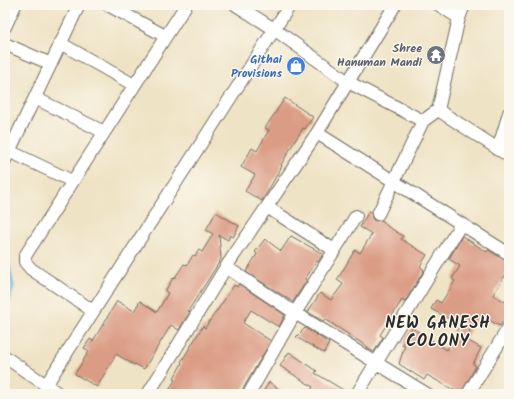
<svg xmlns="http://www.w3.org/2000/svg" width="514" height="399" font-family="Kalam,sans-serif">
  <rect width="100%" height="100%" fill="#fbf7ec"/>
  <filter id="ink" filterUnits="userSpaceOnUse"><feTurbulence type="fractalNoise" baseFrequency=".025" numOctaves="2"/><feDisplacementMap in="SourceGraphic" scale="8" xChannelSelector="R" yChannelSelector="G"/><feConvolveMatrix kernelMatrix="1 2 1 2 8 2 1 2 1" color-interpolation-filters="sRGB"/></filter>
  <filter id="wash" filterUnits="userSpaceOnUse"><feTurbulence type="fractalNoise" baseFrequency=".012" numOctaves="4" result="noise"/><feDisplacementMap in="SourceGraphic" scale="16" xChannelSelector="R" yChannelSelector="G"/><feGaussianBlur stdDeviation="0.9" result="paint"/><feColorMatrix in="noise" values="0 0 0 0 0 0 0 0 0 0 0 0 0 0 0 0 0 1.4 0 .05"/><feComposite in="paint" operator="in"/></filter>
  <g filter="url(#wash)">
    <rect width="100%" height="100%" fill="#efe3c5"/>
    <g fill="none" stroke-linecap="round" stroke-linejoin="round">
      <!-- stream -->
      <path stroke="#59a9d3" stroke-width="3.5" d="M 5,256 L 8,262 L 13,287 L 5,313"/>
    </g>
    <g id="blocks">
      <!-- building -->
      <path fill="#db9c85" d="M 285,98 L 313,117 L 305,129 L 303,128 L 293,144 L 281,165 L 282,166 L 262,201 L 245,191 L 255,175 L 241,167 L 252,148 L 257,151 L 269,130 L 265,128 Z
        M 369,211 L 371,212 L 372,218 L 374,221 L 382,220 L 387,226 L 403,236 L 401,239 L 427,255 L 420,266 L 424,270 L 405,302 L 402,300 L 380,335 L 383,337 L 374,352 L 367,348 L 368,347 L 363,344 L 325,319 L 323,321 L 308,312 L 320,293 L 331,300 L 343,284 L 337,280 L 355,250 L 360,253 L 372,234 L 360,227 Z
        M 216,212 L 239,226 L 233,237 L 230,235 L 228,240 L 219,235 L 221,259 L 215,269 L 188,311 L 190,312 L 179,330 L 171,325 L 144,369 L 135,364 L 134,365 L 116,354 L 97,387 L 75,374 L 89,351 L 84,348 L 90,339 L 93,341 L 117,301 L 134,311 L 140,301 L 157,312 L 168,293 L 165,291 L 173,278 L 174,279 L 184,264 L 187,265 L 193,255 L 195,256 L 199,250 L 202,252 L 213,234 L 206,230 Z
        M 291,236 L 323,254 L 318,262 L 317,261 L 305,279 L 307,280 L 293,302 L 246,272 L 257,254 L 255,252 L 265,239 L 281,251 Z
        M 462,236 L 487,252 L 488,250 L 509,263 L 509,269 L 493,295 L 509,304 L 509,310 L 500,326 L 479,315 L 465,339 L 481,348 L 473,364 L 476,366 L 461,394 L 427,375 L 424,380 L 399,364 L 405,345 L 402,344 L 412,328 L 447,350 L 460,325 L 431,309 L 436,300 L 441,303 L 455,281 L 452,279 L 460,266 L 449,259 Z
        M 239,284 L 285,315 L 279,327 L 251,310 L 243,323 L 271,341 L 240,394 L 167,394 L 175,380 L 174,378 L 182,363 L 181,362 L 203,326 L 205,328 L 217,310 L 217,311 L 234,285 L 237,287 Z
        M 305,328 L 329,343 L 324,353 L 296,337 Z
        M 289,352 L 317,371 L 315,373 L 350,394 L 308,394 L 313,387 L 280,366 Z
        M 269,382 L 286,394 L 262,394 Z"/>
    </g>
  </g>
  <g filter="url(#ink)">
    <use href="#blocks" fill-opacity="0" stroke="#706b61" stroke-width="1"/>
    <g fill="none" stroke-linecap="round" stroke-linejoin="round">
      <!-- minor casing -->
      <g stroke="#706b61" stroke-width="14">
        <path id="minor" d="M 108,5 L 165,36
          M 236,5 L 274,29 L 348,82 L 423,121 L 438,110 L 509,156
          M 439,5 L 459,18
          M 5,27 L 15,5
          M 60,43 L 134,85
          M 5,44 L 51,64
          M 35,98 L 104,132
          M 438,110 L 459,18 L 464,5
          M 317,133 L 509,254
          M 498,150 L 509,113
          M 9,151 L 72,181
          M 5,160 L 79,5
          M 267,207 L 334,250
          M 378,214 L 423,121
          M 226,267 L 295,313 L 427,394
          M 93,311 L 31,269 L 25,262 L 25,256 L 186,5
          M 5,357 L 59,394
          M 46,385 L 290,5
          M 148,394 L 226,267 L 317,133 L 395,5
          M 249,394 L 295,313 L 356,216
          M 357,394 L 461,224
          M 468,394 L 509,327"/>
      </g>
      <!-- minor -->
      <use href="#minor" stroke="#fff" stroke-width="12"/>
    </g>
  </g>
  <!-- icons -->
  <defs>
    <g id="temple-disc" transform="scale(1)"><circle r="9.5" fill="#6b7280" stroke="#fbf7ec"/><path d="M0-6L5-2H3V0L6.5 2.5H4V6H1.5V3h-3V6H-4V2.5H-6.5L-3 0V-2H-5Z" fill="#fff"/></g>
    <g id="shop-disc" transform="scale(1)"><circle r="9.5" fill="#3f7fe0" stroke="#fbf7ec"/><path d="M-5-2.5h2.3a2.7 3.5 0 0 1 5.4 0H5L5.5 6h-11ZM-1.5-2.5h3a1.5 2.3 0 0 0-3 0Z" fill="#fff"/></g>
  </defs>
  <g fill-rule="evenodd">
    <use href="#temple-disc" x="436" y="55"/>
    <use href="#shop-disc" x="296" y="66"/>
  </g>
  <g text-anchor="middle" stroke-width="3" stroke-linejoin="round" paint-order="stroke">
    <!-- worship labels -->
    <g font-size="12" font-weight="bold" fill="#5b616d" stroke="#fbf7ec" text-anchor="end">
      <text x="422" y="52">Shree<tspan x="422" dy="14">Hanuman Mandi</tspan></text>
    </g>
    <!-- shop labels -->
    <g font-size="12" font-weight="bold" fill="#366cbe" stroke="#fbf7ec" text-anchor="end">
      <text x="282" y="63">Githai<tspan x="282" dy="14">Provisions</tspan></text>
    </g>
    <!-- district labels -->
    <g font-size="16" font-weight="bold" letter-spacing="1" fill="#2b2b2b" stroke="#fbf7ec">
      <text x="438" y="328">NEW GANESH<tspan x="438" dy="18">COLONY</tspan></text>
    </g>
  </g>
  <!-- margin -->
  <rect width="514" height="399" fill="none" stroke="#fbf7ec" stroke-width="20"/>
</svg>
